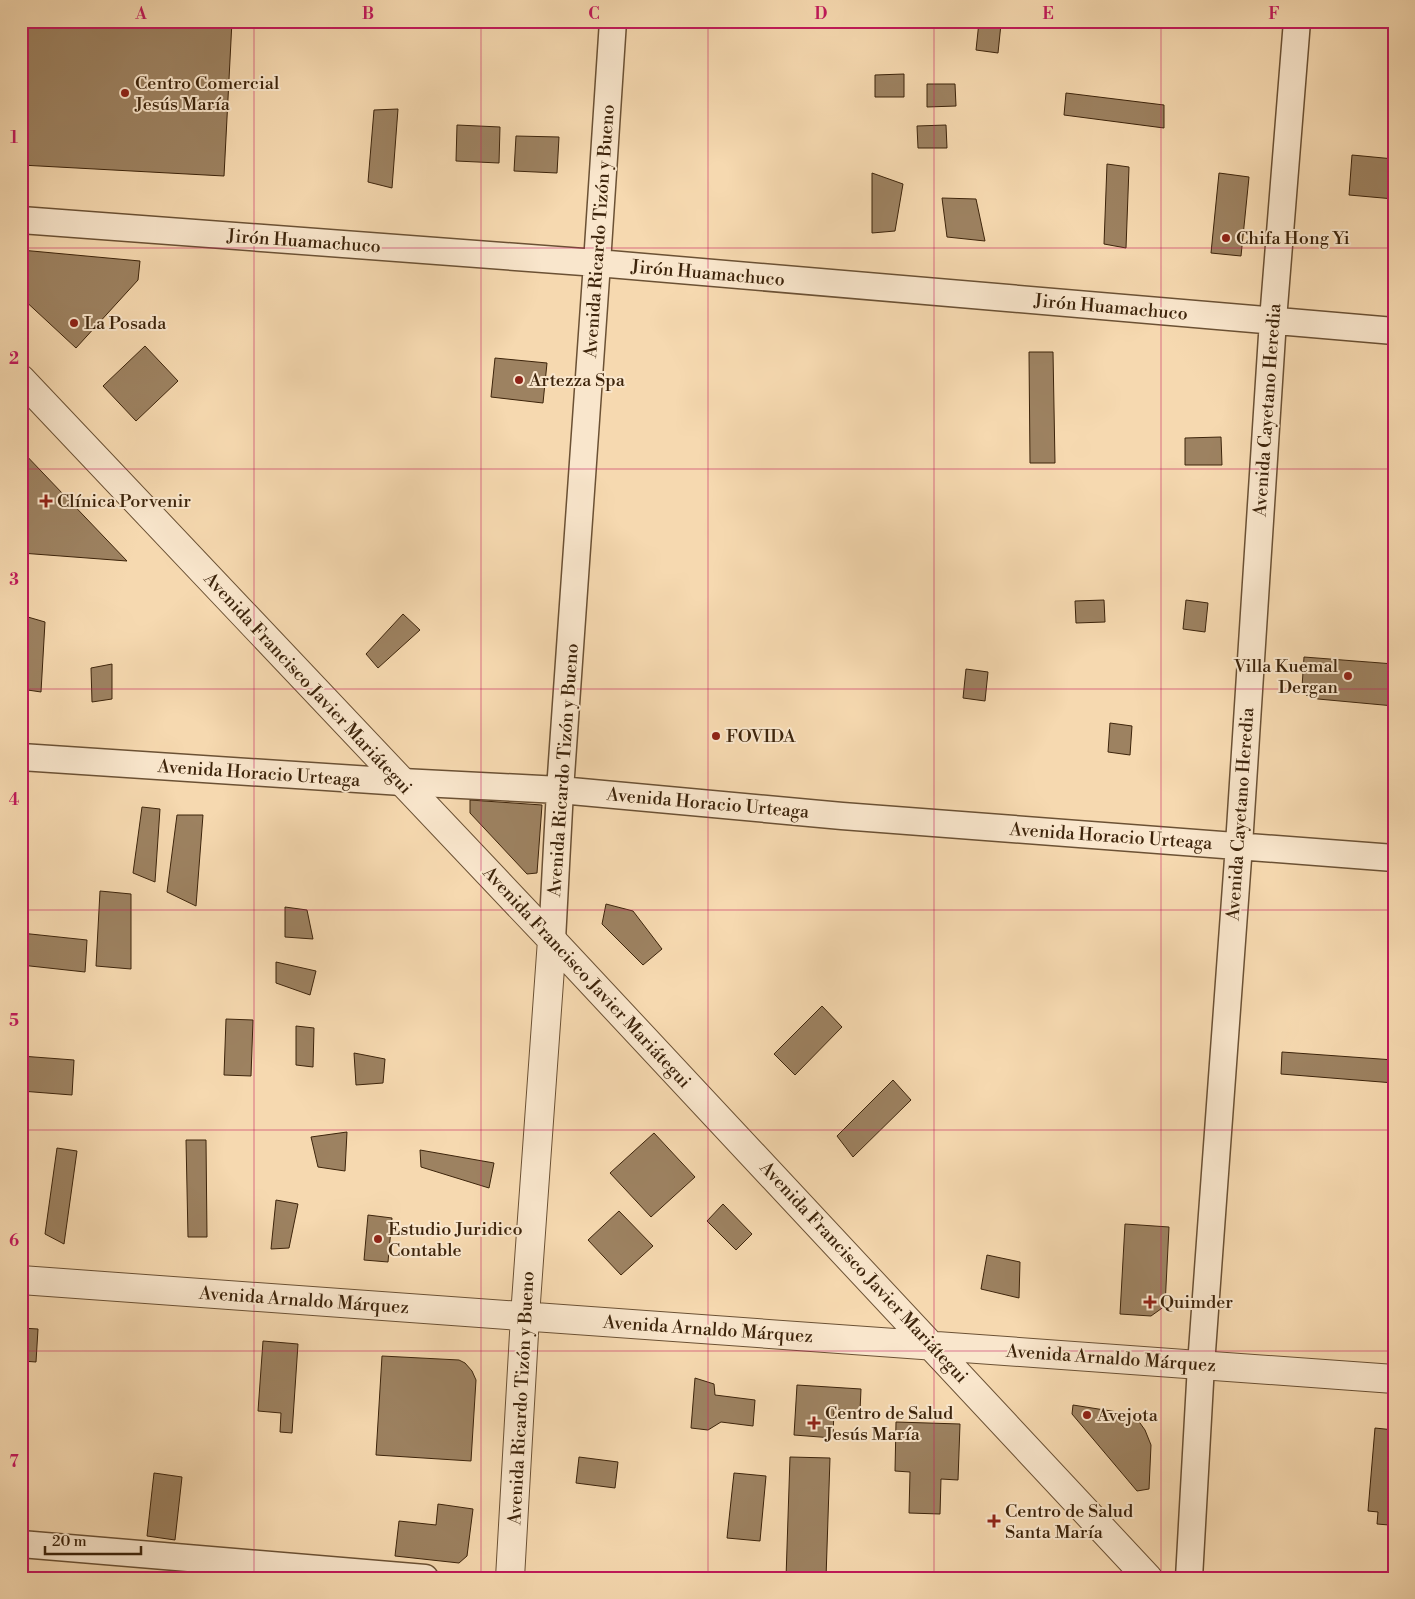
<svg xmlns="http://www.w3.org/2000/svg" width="1415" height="1599" font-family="'Libre Bodoni',serif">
  <rect width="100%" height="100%" fill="#f6d9b0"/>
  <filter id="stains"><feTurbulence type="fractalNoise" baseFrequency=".004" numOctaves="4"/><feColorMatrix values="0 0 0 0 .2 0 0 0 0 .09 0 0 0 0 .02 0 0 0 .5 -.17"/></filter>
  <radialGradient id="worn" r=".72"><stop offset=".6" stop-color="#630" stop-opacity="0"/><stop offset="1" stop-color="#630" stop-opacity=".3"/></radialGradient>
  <!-- building -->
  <path fill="#9d8261" stroke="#3d240b" d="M 21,21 L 232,21 L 224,176 L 21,165 Z
    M 1179,21 L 1243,21 L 1241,27 Z
    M 979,22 L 1001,24 L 998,53 L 976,50 Z
    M 904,74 L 904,97 L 875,97 L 875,75 Z
    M 927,84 L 955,84 L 956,106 L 927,107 Z
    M 1066,93 L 1164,105 L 1164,128 L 1064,115 Z
    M 398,109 L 392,188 L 368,182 L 374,110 Z
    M 457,125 L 500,127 L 499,163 L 456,161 Z
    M 946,125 L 947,148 L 918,148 L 917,126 Z
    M 516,136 L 559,137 L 557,173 L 514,171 Z
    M 1352,155 L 1394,159 L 1394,199 L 1349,195 Z
    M 1107,164 L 1129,167 L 1126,248 L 1104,244 Z
    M 872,173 L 903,184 L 895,231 L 872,233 Z
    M 1219,173 L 1249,177 L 1241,256 L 1211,253 Z
    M 942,198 L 976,199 L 985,241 L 947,237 Z
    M 21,250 L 140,261 L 138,280 L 76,348 L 21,297 Z
    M 145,346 L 178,381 L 136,421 L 103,386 Z
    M 1029,352 L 1053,352 L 1055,463 L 1030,463 Z
    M 495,358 L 547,363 L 543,403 L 491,397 Z
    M 1221,437 L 1222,465 L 1185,465 L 1185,438 Z
    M 21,450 L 127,561 L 21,553 Z
    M 1104,600 L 1105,622 L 1076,623 L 1075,601 Z
    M 1186,600 L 1208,603 L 1205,632 L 1183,629 Z
    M 403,614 L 420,630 L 378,668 L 366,654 Z
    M 21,615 L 45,622 L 41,692 L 21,689 Z
    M 1304,657 L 1394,664 L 1394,706 L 1318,699 L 1306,695 L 1302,687 Z
    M 112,664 L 112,699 L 92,702 L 91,668 Z
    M 966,669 L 988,672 L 985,701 L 963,698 Z
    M 1110,723 L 1132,726 L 1130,755 L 1108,752 Z
    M 470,800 L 542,805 L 537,873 L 527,874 L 470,813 Z
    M 142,807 L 160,809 L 155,882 L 133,873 Z
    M 177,815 L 203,815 L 196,906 L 167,892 Z
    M 100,891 L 131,894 L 131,969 L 96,966 Z
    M 606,904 L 633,911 L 662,949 L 643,965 L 602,924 Z
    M 285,907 L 307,910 L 313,939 L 285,937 Z
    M 21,933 L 87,940 L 85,972 L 21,965 Z
    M 276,962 L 316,971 L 310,995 L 276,983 Z
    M 822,1006 L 842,1027 L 795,1075 L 774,1054 Z
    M 226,1019 L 253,1020 L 251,1076 L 224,1075 Z
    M 296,1026 L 314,1028 L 313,1067 L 296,1065 Z
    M 1282,1052 L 1394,1060 L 1394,1083 L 1281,1074 Z
    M 354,1053 L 385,1059 L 383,1083 L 356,1085 Z
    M 21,1056 L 74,1060 L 72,1095 L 21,1091 Z
    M 893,1080 L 911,1100 L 853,1157 L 837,1136 Z
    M 347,1132 L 345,1171 L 318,1167 L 311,1137 Z
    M 654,1133 L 695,1177 L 651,1217 L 610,1173 Z
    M 186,1140 L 206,1140 L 207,1237 L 188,1237 Z
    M 57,1148 L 77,1151 L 64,1244 L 45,1234 Z
    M 420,1150 L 494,1163 L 489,1188 L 421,1167 Z
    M 27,1155 L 22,1226 L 21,1156 Z
    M 276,1200 L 298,1204 L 289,1248 L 271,1249 Z
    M 723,1204 L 752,1234 L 736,1250 L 707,1221 Z
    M 619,1211 L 653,1246 L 621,1275 L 588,1240 Z
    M 368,1215 L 392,1218 L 388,1262 L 364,1260 Z
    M 1125,1224 L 1169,1227 L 1165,1306 L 1151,1316 L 1120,1314 Z
    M 987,1255 L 1020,1262 L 1019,1298 L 981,1289 Z
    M 21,1328 L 38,1329 L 36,1362 L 22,1361 L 21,1377 Z
    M 263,1341 L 298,1344 L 292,1433 L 280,1432 L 281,1413 L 258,1411 Z
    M 382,1356 L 459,1360 L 465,1363 L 472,1371 L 476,1380 L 471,1461 L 376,1455 Z
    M 695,1378 L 714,1384 L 715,1395 L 755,1400 L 753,1426 L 721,1422 L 708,1430 L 691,1428 Z
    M 797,1385 L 861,1389 L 860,1411 L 834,1409 L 833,1438 L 794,1435 Z
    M 1073,1405 L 1130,1414 L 1140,1423 L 1145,1430 L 1151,1445 L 1149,1489 L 1137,1491 L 1072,1414 Z
    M 896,1422 L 960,1424 L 958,1480 L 941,1479 L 940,1514 L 909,1513 L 910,1472 L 895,1471 Z
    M 1375,1428 L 1394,1430 L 1394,1470 L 1389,1525 L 1377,1524 L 1378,1512 L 1368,1511 Z
    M 579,1457 L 618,1462 L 615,1488 L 576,1483 Z
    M 790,1457 L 830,1458 L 826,1578 L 786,1578 Z
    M 154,1473 L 182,1477 L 175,1540 L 147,1536 Z
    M 734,1473 L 766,1476 L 760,1541 L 727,1538 Z
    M 438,1504 L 473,1509 L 467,1556 L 459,1563 L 395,1556 L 399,1521 L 436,1525 Z"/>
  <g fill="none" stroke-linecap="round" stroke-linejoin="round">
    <!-- minor casing -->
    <g stroke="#6b5134" stroke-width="29">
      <path id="minor" d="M 21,220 L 597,263 L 1394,331
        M 21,757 L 402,782 L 560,790 L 842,816 L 1394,858
        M 552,940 L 560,790 L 597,263 L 613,21
        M 21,1544 L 425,1578
        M 1189,1578 L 1201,1365 L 1239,845 L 1273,320 L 1297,21"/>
    </g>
    <!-- tertiary casing -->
    <g stroke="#6b5134" stroke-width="30">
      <path id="tertiary" d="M 21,379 L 552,940 L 1148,1578
        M 21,1280 L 1394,1379
        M 510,1578 L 525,1316 L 552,940"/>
    </g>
    <!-- minor -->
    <use href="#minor" stroke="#f9e6cc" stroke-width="26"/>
    <!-- tertiary -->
    <use href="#tertiary" stroke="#f9e6cc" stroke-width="28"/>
  </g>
  <!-- grid -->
  <path fill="none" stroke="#c2185b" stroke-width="1" stroke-opacity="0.55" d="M 254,21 L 254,1578M 481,21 L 481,1578M 708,21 L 708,1578M 934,21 L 934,1578M 1161,21 L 1161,1578M 21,248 L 1394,248M 21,469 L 1394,469M 21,689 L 1394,689M 21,910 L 1394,910M 21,1130 L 1394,1130M 21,1351 L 1394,1351"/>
  <!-- markers -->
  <g fill="#8f2418" stroke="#f9e6cc" stroke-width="2">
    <circle cx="125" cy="93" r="5"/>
    <circle cx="1226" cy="238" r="5"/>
    <circle cx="74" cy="323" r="5"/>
    <circle cx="519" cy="380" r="5"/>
    <path d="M43.5 493.5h5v5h5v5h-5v5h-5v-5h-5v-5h5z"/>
    <circle cx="1348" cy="676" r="5"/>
    <circle cx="716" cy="736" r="5"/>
    <circle cx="378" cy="1239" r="5"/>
    <path d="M1147.5 1294.5h5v5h5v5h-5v5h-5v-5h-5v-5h5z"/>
    <circle cx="1087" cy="1415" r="5"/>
    <path d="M811.5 1415.5h5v5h5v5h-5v5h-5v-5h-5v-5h5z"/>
    <path d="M991.5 1513.5h5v5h5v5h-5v5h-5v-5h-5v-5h5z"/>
  </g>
  <g text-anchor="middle" stroke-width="4" stroke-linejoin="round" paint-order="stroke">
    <!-- poi labels -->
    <g font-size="18" fill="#3d240b" stroke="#f9e6cc" text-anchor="start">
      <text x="135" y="89">Centro Comercial<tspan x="135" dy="21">Jesús María</tspan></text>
      <text x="1236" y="244">Chifa Hong Yi</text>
      <text x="84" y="329">La Posada</text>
      <text x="529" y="386">Artezza Spa</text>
      <text x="57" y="507">Clínica Porvenir</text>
      <text x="1338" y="672" text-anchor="end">Villa Kuemal<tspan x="1338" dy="21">Dergan</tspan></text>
      <text x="726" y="742">FOVIDA</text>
      <text x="388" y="1235">Estudio Juridico<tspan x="388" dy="21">Contable</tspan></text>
      <text x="1160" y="1308">Quimder</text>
      <text x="825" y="1419">Centro de Salud<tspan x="825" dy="21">Jesús María</tspan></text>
      <text x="1097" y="1421">Avejota</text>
      <text x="1005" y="1517">Centro de Salud<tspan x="1005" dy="21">Santa María</tspan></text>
    </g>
    <!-- street labels -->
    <g font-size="18" fill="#3d240b" stroke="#f9e6cc">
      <text transform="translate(599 231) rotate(-86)" y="6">Avenida Ricardo Tizón y Bueno</text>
      <text transform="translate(304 241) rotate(4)" y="6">Jirón Huamachuco</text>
      <text transform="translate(708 273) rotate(5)" y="6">Jirón Huamachuco</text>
      <text transform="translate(1111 307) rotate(5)" y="6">Jirón Huamachuco</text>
      <text transform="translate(1267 410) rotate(-86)" y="6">Avenida Cayetano Heredia</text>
      <text transform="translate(308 683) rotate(47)" y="6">Avenida Francisco Javier Mariátegui</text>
      <text transform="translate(563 770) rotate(-86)" y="6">Avenida Ricardo Tizón y Bueno</text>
      <text transform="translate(259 773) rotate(4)" y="6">Avenida Horacio Urteaga</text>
      <text transform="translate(708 803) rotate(5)" y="6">Avenida Horacio Urteaga</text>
      <text transform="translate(1240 814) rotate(-86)" y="6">Avenida Cayetano Heredia</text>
      <text transform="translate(1111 836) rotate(4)" y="6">Avenida Horacio Urteaga</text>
      <text transform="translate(587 977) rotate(47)" y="6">Avenida Francisco Javier Mariátegui</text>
      <text transform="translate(864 1272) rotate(47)" y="6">Avenida Francisco Javier Mariátegui</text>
      <text transform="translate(304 1300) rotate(4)" y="6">Avenida Arnaldo Márquez</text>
      <text transform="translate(708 1329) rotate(4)" y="6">Avenida Arnaldo Márquez</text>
      <text transform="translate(1111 1358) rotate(4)" y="6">Avenida Arnaldo Márquez</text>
      <text transform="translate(521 1398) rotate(-87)" y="6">Avenida Ricardo Tizón y Bueno</text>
    </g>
  </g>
  <!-- margin -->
  <rect width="1415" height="1599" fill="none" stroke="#f6d9b0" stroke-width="55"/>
  <!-- scale -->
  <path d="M45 1546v8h96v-8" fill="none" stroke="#3d240b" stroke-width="2.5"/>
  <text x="52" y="1546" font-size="15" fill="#3d240b" stroke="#f9e6cc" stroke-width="4" paint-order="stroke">20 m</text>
  <rect x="28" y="28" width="1360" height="1544" fill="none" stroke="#c2185b" stroke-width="2"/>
  <g font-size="16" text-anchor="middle" font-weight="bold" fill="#c2185b">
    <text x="141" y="19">A</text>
    <text x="368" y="19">B</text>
    <text x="594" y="19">C</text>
    <text x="821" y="19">D</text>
    <text x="1048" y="19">E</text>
    <text x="1274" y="19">F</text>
    <text x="14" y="143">1</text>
    <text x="14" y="364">2</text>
    <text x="14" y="585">3</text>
    <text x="14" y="805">4</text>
    <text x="14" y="1026">5</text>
    <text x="14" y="1246">6</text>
    <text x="14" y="1467">7</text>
  </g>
  <rect width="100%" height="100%" filter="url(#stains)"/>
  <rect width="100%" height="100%" fill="url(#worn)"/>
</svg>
